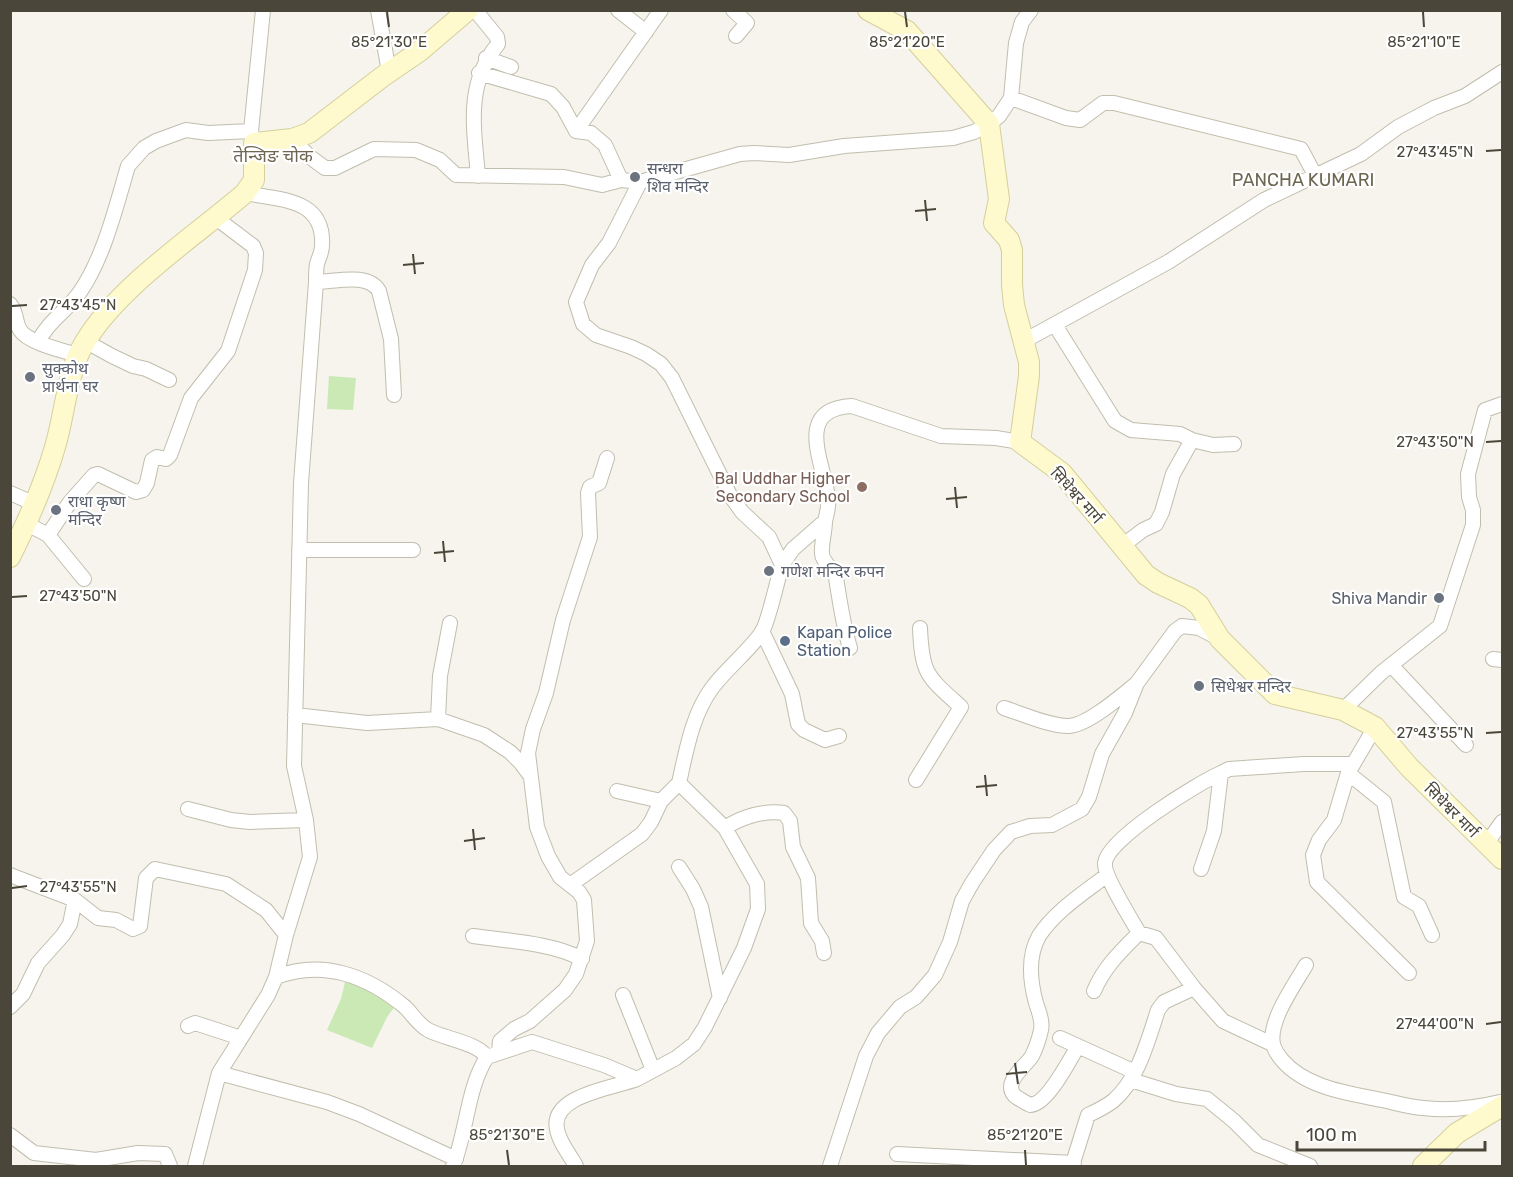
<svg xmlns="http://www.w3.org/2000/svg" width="1513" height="1177" font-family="Rubik,'Noto Sans Devanagari',sans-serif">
  <rect width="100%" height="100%" fill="#f6f4ec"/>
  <!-- green -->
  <path fill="#cae9b5" d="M 329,376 L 356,378 L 353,410 L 327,409 Z
    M 346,978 L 396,1005 L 387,1017 L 372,1048 L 327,1030 L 341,999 Z"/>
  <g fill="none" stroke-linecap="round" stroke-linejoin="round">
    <!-- street casing -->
    <g stroke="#c1beae" stroke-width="16">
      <path id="street" d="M 378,10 L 389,72
        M 475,10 L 497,37 L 498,44 C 465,85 474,127 478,176
        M 618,10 L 646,32
        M 733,10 L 747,23 L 736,36
        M 486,58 L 511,67
        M 479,73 L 551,94 L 563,107 L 576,131 L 591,133 L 605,145 L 621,180
        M 1011,98 L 1066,118 L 1080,120 L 1103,103 L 1114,103 L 1301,149 L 1316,177
        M 576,131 L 661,10
        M 253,138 L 251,131 L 263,10
        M 292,139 L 310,157 L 325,168 L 335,168 L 374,149 L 416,150 L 440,160 L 456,175 L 564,177 L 602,185 L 621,180 L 640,182 L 740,154 L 754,153 L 789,155 L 844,146 L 953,138 L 974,132 L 989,124 L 999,116 L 1011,98 L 1016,43 L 1022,22 L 1031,10
        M 316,282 C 335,282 368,272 379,291 L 391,339 L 394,395
        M 10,304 C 17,312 15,322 20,330 C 28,343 64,351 78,355
        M 1055,325 L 1115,421 L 1131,430 L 1180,434 L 1192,440 L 1213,445 L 1234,444
        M 85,341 L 112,356 L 133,366 L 146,369 L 169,380
        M 1024,341 L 1168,262 L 1264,200 L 1361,154 L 1398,127 L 1434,108 L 1465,96 L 1502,72
        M 38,342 C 49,320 67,311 80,292 C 104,257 116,207 128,166 L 144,148 L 156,141 L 186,130 L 208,133 L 251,131
        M 10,493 L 35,504
        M 825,521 C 825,532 821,544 822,554 C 823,564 834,568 836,578 C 840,602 843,625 850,648
        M 27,524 L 48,535 L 84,579
        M 48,535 L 70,502 L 94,475 L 98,474 L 136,492 L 143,490 L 147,483 L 152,460 L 157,457 L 166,459 L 170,455 L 191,398 L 228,351 L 255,270 L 256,253 L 253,246 L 216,218
        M 1122,546 L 1143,530 L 1156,524 L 1162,512 L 1173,474 L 1192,440
        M 299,550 L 413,550
        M 782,565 L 793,549 L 825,521 C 827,514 829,506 828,498 C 824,462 793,409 852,406 L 941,436 L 996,438 L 1020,442
        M 762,631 L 792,694 L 798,724 L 804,730 L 825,740 L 839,736
        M 1493,659 L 1502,660
        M 1391,665 L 1466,745
        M 1004,708 C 1023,714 1049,726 1068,726 C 1087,726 1121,696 1136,684
        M 1343,710 L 1381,673 L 1440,626 L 1473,525 L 1473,510 L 1469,497 L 1468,474 L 1485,410 L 1502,404
        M 295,715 L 367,723 L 438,719 L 484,735 L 510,752 L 521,763 L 529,774
        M 438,719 L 440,676 L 450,623
        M 1375,727 L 1348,773 L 1334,820 L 1319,840 L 1313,855 L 1317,882 L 1409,973
        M 1348,773 L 1384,802 L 1404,897 L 1419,906 L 1432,935
        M 916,780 L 961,707 C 927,676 922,675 920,628
        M 617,791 L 661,801
        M 188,809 L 231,820 L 250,822 L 306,820
        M 725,828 C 741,817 764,810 784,813 L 790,821 L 793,847 L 808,878 L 811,923 L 822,941 L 824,953
        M 1486,844 L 1502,822
        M 679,867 L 693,889 L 701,907 L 720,998
        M 1201,869 L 1214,831 L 1221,773
        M 10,875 L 75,900 L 98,918 L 116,920 L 133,929 L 140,926 L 146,878 L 155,869 L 226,884 L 266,910 L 286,935
        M 570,885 L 642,834 L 651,822 L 661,801 L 679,783
        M 473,936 C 507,941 553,943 582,959
        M 1306,965 C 1295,984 1268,1021 1273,1044 C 1274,1050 1278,1055 1282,1060 C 1306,1088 1348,1093 1382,1100 C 1396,1103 1409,1107 1423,1108 C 1449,1111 1475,1108 1500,1102
        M 276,977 C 323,959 368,976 405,1007 C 413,1015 418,1024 428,1030 C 445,1039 476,1042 487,1057
        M 1094,991 C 1104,967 1121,951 1139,933
        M 623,995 L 653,1070
        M 10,1007 L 23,994 L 38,963 L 63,935 L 70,924 L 75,900
        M 188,1026 L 195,1023 L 241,1038
        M 1060,1038 L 1135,1072
        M 1272,1044 L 1223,1021 L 1194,988 L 1156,938 L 1139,933 C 1132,920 1103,875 1105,863 C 1107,839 1198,783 1221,773 L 1229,769 L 1304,764 L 1353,764
        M 1078,1046 C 1069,1061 1047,1105 1030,1105 C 1025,1102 1018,1099 1014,1095 C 1003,1081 1026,1066 1032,1056 C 1036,1048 1039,1039 1041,1030 C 1043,1022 1039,1012 1036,1003 C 1030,981 1027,957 1039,936 C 1055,911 1084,893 1107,875
        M 499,1052 L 500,1041 L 514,1029 L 530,1021 L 565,990 L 576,974 L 587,941 L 584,900 L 579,892 L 560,877 L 548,856 L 537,827 L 528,753 L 533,729 L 546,693 L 563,620 L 590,537 L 588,493 L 590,487 L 599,483 L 607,458
        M 219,1073 L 327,1102 L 359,1114 L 456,1159
        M 1131,1080 L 1176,1094 L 1207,1099 L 1234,1121 L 1258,1145 L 1310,1166
        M 10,1135 L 34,1153 L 96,1160 L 138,1153 L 165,1154 L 170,1166
        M 897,1154 L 1074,1163
        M 195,1166 L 219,1073 L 268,995 L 276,977 L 286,935 L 310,857 L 306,820 L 294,766 L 301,483 L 316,282 C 316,276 316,269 317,264 C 319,257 322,252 322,246 C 325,198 280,200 245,193
        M 453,1166 C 467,1132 467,1088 487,1057 L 532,1042 L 604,1065 L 637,1079 L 676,1058 L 694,1044 L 705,1027 L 744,948 L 758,909 L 757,884 L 725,828 L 679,783 C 686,752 692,715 712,688 C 726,669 750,650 762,632 C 769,620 777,581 782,565 L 769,537 L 742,512 L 730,495 L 672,378 L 661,364 L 646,354 L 631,347 L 596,335 L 583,324 L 576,302 L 592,265 L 609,243 L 640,182
        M 576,1166 C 570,1155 559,1142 557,1129 C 550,1095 614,1088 637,1079
        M 830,1166 L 866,1056 L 878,1033 L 900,1007 L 916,997 L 935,975 L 950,942 L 962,901 L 972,883 L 994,850 L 1011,832 L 1030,826 L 1052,825 L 1082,809 L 1089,797 L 1102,754 L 1125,713 L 1137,683 L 1175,631 L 1182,626 L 1199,628 L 1218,638
        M 1072,1166 L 1088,1115 C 1097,1111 1105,1107 1113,1101 C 1138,1080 1148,1040 1158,1010 L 1164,1002 L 1194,988"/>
    </g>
    <!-- secondary casing -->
    <g stroke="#d5cf9c" stroke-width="22">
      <path id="secondary" d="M 868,10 L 907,31 L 989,124 L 999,199 L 994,223 L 1009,240 L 1012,250 L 1012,285 L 1014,305 L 1029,362 L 1029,376 L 1020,442 L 1062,473 L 1146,575 L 1158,583 L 1190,598 L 1199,605 L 1220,639 L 1275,694 L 1343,710 L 1375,727 L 1409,767 L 1502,859
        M 10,557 C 28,521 44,485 55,447 C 65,414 67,371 85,342 C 119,286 195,236 245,193 L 254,180 L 254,143 L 292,139 L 309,133 L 382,77 L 420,51 L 468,10
        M 1423,1166 L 1457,1133 L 1502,1106"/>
    </g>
    <!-- street -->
    <use href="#street" stroke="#fff" stroke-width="14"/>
    <!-- secondary -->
    <use href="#secondary" stroke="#fefacd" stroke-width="20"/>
  </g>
  <!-- ticks -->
  <path fill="none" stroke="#4a4639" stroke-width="2" d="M 387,12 L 389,27M 905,12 L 907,27M 1423,12 L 1424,27M 1486,151 L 1501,150M 925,200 L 927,221M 915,211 L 936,209M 413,254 L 415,274M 403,265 L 424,263M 12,306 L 27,305M 1486,442 L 1501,441M 955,487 L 957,508M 946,499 L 967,497M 443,541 L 445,562M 434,553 L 454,551M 12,597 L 27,596M 1486,733 L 1501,732M 985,775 L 987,796M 976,787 L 997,785M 473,829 L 475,850M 464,841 L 485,838M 12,888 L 27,886M 1486,1024 L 1501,1022M 1015,1063 L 1018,1084M 1006,1074 L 1027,1072M 507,1150 L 509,1165M 1025,1150 L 1026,1165"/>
  <!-- markers -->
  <g fill="#6b7280" stroke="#fff" stroke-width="2">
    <circle cx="635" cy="177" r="6"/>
    <circle cx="30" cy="377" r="6"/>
    <circle cx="56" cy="510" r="6"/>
    <circle cx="769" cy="571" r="6"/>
    <circle cx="1439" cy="598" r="6"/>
    <circle cx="1199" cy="686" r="6"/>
  </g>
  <circle fill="#8d6e63" stroke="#fff" stroke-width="2" cx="862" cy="487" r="6"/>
  <circle fill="#5c6f8a" stroke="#fff" stroke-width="2" cx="785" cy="641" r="6"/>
  <g text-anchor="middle" stroke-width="4.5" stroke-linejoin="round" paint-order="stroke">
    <!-- worship labels -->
    <g font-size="16" fill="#5b616d" stroke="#fff" text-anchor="start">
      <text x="647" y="174">सन्धरा<tspan x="647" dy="18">शिव मन्दिर</tspan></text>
      <text x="42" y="374">सुक्कोथ<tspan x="42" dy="18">प्रार्थना घर</tspan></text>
      <text x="68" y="507">राधा कृष्ण<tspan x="68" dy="18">मन्दिर</tspan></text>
      <text x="781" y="577">गणेश मन्दिर कपन</text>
      <text x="1427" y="604" text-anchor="end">Shiva Mandir</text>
      <text x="1211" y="692">सिधेश्वर मन्दिर</text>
    </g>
    <!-- education labels -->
    <g font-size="16" fill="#785e54" stroke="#fff" text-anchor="end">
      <text x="850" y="484">Bal Uddhar Higher<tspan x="850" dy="18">Secondary School</tspan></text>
    </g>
    <!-- street labels -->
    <g font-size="16" fill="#4a4639" stroke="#fff">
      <text transform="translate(1077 495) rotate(48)" y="6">सिधेश्वर मार्ग</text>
      <text transform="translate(1452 810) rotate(45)" y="6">सिधेश्वर मार्ग</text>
    </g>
    <!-- service labels -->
    <g font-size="16" fill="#4e5e75" stroke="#fff" text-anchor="start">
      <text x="797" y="638">Kapan Police<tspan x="797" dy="18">Station</tspan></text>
    </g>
    <!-- neighbourhood labels -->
    <g font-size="18" fill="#6d6650" stroke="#fff">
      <text x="273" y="162">तेन्जिङ चोक</text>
      <text x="1303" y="186">PANCHA KUMARI</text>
    </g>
  </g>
  <g font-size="15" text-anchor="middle" fill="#4a4639" stroke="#fff" stroke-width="4.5" stroke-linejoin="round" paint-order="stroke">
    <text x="389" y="47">85°21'30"E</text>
    <text x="907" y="47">85°21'20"E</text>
    <text x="1424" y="47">85°21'10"E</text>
    <text x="1435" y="157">27°43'45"N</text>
    <text x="78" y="310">27°43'45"N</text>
    <text x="1435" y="447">27°43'50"N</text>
    <text x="78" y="601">27°43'50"N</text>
    <text x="1435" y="738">27°43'55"N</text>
    <text x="78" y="892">27°43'55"N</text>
    <text x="1435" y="1029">27°44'00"N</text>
    <text x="507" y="1140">85°21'30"E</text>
    <text x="1025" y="1140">85°21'20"E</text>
  </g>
  <!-- border -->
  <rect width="1513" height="1177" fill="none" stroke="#4a4639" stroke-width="24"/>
  <!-- scale -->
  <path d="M1297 1141v9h188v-9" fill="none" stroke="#4a4639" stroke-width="3"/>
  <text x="1306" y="1141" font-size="18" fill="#4a4639" stroke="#ffffff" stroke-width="4.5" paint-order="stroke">100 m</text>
</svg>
